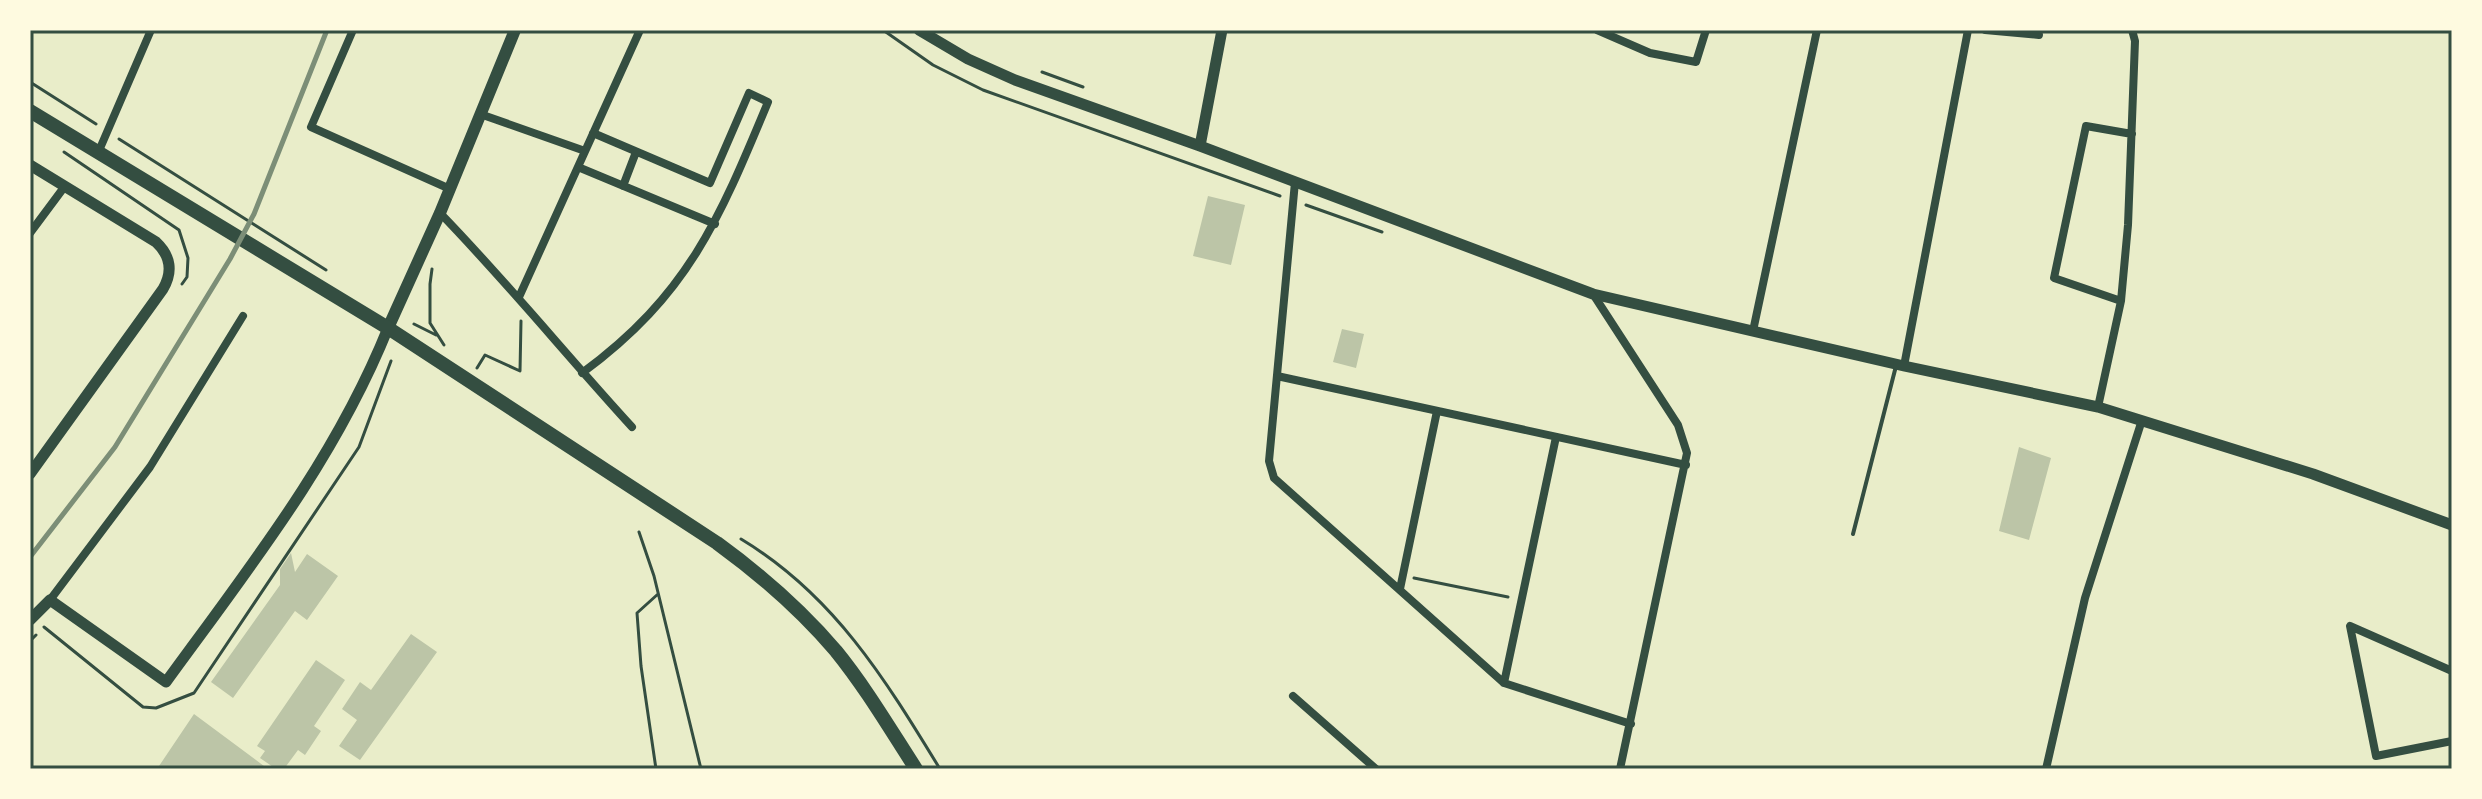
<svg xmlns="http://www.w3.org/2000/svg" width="2482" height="799" font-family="'Varela Round',sans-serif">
  <rect width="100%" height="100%" fill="#e9edc9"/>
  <!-- building -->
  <path fill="#bcc5a7" d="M 1208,196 L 1245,205 L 1231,265 L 1193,256 Z
    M 1342,329 L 1364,334 L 1356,368 L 1333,362 Z
    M 2019,447 L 2051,458 L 2029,540 L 1999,531 Z
    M 291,553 L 295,572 L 307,554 L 338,576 L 307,620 L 295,611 L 233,698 L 211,682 L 280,585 L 280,569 Z
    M 411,634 L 437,652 L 360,760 L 339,746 L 357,720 L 342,709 L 360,682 L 371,690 Z
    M 316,660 L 345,680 L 314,726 L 321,731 L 305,755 L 298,750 L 284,769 L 276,769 L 260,758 L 265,751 L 257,746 Z
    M 194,714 L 268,769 L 157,769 Z"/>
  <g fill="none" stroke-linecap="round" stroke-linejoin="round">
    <!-- path -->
    <path stroke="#344e41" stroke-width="3" d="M 883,30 L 933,65 L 983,90 L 1280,196
      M 1042,72 L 1083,87
      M 30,82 L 96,124
      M 119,139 L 326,270
      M 64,152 L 179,230 L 188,258 L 187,277 L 182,284
      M 1306,205 L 1382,232
      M 432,269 L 430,284 L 430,323 L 444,345
      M 414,324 L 436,335
      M 477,368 L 485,355 L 520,371 L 521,321
      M 639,532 L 654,576 L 701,769
      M 741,539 C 834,595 885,679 940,769
      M 1414,578 L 1508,597
      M 44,627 L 143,707 L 156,708 L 194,693 L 359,447 L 391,361
      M 30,641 L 36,635
      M 656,769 L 641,666 L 637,613 L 658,594"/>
    <!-- service -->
    <path stroke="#344e41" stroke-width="4" d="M 1853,534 L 1896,366"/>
    <!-- minor -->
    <path stroke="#344e41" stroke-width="8" d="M 353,30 L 311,127 L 450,189
      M 1597,30 L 1650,53 L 1696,62 L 1706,30
      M 1985,30 L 2039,35 L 2038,30
      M 480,114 L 585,151
      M 98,153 L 151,30
      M 578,167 L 715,224
      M 1295,182 L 1269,461 L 1274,478 L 1504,683 L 1631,724
      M 623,186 L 636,152
      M 440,213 C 507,282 567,356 632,427
      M 30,233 L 65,186
      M 1593,294 L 1678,425 L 1687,453 L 1620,769
      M 519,297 L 640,30
      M 2121,301 L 2054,278 L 2086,126 L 2132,134
      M 1753,331 L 1817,30
      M 1904,366 L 1968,30
      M 582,373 C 688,295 719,220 768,102 L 749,93 L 710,183 L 593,133
      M 1277,376 L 1686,465
      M 2098,407 L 2121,301 L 2128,225 L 2135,41 L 2132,30
      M 1400,589 L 1437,411
      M 50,600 L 150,467 L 243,316
      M 2452,671 L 2350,626 L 2376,756 L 2452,741
      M 1504,683 L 1556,437
      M 1293,696 L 1376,769
      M 2046,769 L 2085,598 L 2142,420"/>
    <!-- tertiary -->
    <path stroke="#344e41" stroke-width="11" d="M 919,30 L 968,59 L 1015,80 L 1200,146 L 1593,294 L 1904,366 L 2098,407 L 2313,474 L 2452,525
      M 1200,146 L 1222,30
      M 30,165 L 156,242 C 171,256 173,272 163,289 L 30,474
      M 30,620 L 50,600 L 166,682 C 249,568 335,460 388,328"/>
    <!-- secondary -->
    <path stroke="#344e41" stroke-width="12" d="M 388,328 L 440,213 L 515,30"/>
    <!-- primary -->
    <path stroke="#344e41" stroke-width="14" d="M 30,111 L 388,328 L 717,543 C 761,575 801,610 836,651 C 866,688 890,729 916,769"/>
    <!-- rail -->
    <path stroke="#7c8e77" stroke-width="5" d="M 30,557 L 115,447 L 230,259 L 254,214 L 327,30"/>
  </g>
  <!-- border -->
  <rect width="2482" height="799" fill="none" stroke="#fefae0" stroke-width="64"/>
  <rect x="32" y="32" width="2418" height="735" fill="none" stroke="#344e41" stroke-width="3"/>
</svg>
